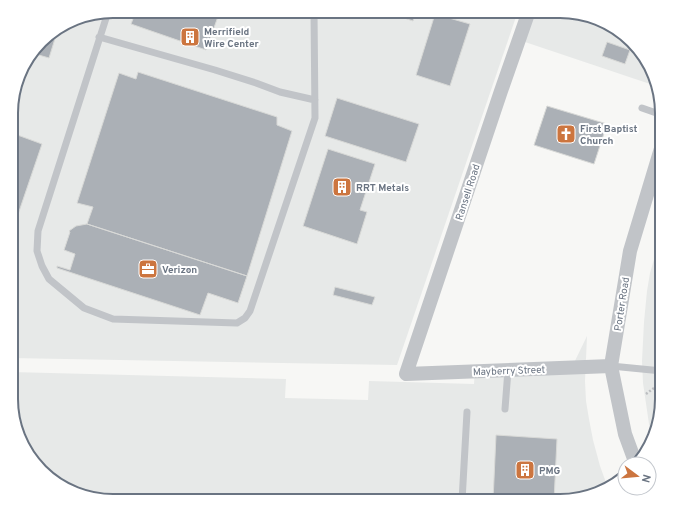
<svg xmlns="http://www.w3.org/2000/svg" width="673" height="512" font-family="Overpass,sans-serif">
  <rect width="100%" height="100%" fill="#f7f7f5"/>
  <!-- built -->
  <path fill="#e7e9e8" d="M 113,11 L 518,11 L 397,365 L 11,358 L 12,100 L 25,62 L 46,36 L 80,17 Z
    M 535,11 L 566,11 L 599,19 L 627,36 L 652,68 L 656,86 L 525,42 Z
    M 662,232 L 662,406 L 654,438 L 653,441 L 649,424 L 643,383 L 642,361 L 644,322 L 647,291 L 650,273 Z
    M 587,336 L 585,381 L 586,401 L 589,419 L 593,440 L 600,466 L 608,488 L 605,491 L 560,501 L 107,501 L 74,493 L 46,476 L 22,444 L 11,406 L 11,372 L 286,379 L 285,398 L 368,400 L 369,381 L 474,384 L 475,367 L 572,367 Z"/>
  <!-- building -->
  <path fill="#abb0b6" stroke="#d8d9d7" d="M 136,11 L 220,11 L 206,50 L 131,24 Z
    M 383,11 L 416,11 L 413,21 Z
    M 435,14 L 470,24 L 450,86 L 416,75 Z
    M 58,29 L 49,58 L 32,53 L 46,36 Z
    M 607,42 L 630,50 L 625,64 L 602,56 Z
    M 138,72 L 277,117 L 277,125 L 292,131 L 247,276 L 87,224 L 93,207 L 77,203 L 119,73 L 136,79 Z
    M 337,98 L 419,124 L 406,162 L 325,136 Z
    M 547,106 L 607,124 L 594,164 L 534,145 Z
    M 12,133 L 42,144 L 12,232 Z
    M 328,149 L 375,164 L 360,210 L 367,212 L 357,244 L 303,226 Z
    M 87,224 L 247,276 L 238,303 L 208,293 L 200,315 L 57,268 L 57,266 L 70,270 L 75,254 L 64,250 L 70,232 L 69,231 L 76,226 Z
    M 335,287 L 375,297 L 372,305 L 333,295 Z
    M 496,435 L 557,439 L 554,501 L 493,501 Z"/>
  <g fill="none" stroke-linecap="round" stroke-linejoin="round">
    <!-- path -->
    <path stroke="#bbbdc0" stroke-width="2.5" stroke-dasharray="2 2" stroke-linecap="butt" d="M 646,394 L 654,388 L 662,387"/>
    <!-- service -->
    <path stroke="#c1c4c8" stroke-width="7" d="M 108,12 L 38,231 L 37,251 L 42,266 L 49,279 L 84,308 L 113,319 L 237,323 L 245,318 L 250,311 L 315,118 L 314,11
      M 99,37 L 215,70 L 256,83 L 280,92 L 315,100
      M 642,108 L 662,115
      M 611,366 L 662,371
      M 505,409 L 508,370
      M 462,501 L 467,412"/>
    <!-- minor -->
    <path stroke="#c1c4c8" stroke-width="14" d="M 529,11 L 501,91 L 406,374 L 611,366
      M 636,464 L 625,434 L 611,366 L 630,251 L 662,145"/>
  </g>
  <!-- icons -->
  <defs>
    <g id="building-square" transform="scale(1)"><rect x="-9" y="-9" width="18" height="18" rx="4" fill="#cc753f" stroke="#fff"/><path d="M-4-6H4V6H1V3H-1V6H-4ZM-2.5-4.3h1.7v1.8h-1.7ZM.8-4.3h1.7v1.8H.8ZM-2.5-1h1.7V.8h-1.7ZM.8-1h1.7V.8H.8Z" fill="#fff"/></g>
    <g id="church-square" transform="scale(1)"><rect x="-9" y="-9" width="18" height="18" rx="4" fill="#cc753f" stroke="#fff"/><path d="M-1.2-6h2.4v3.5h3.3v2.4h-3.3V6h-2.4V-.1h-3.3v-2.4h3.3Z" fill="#fff"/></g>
    <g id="office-square" transform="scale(1)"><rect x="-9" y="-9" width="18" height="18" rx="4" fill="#cc753f" stroke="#fff"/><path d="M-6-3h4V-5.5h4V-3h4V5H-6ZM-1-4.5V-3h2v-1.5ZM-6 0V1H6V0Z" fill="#fff"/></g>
  </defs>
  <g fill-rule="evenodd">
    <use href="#building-square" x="190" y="37"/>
    <use href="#church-square" x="566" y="134"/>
    <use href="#building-square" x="342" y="187"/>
    <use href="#office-square" x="148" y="269"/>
    <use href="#building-square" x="525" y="470"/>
  </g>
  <g text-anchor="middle" stroke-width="4" stroke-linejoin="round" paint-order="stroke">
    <!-- poi labels -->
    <g font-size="10" font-weight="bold" fill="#6a7482" stroke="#fff" text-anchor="start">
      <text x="204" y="35">Merrifield<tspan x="204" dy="12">Wire Center</tspan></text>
      <text x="580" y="132">First Baptist<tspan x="580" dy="12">Church</tspan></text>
      <text x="356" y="191">RRT Metals</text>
      <text x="162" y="273">Verizon</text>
      <text x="539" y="474">PMG</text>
    </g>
    <!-- street labels -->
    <g font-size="10" fill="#6a7482" stroke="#fff">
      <text transform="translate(467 192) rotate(-72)" y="4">Ransell Road</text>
      <text transform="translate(621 304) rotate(-81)" y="4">Porter Road</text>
      <text transform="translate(509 370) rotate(-2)" y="4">Mayberry Street</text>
    </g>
  </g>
  <!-- crop -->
  <path d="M0 0H673V512H0ZM113 18H560A95 95 0 0 1 655 113V399A95 95 0 0 1 560 494H113A95 95 0 0 1 18 399V113A95 95 0 0 1 113 18Z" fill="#fff" fill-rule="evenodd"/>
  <path fill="none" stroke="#6a7482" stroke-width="2" d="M113 18H560A95 95 0 0 1 655 113V399A95 95 0 0 1 560 494H113A95 95 0 0 1 18 399V113A95 95 0 0 1 113 18Z"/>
  <!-- north arrow -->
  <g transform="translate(637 476) rotate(106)"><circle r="19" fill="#ffffff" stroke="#c3c7cd"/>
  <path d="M0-3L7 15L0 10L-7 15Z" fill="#cc753f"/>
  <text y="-6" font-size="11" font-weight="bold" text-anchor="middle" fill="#6a7482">N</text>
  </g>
</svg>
